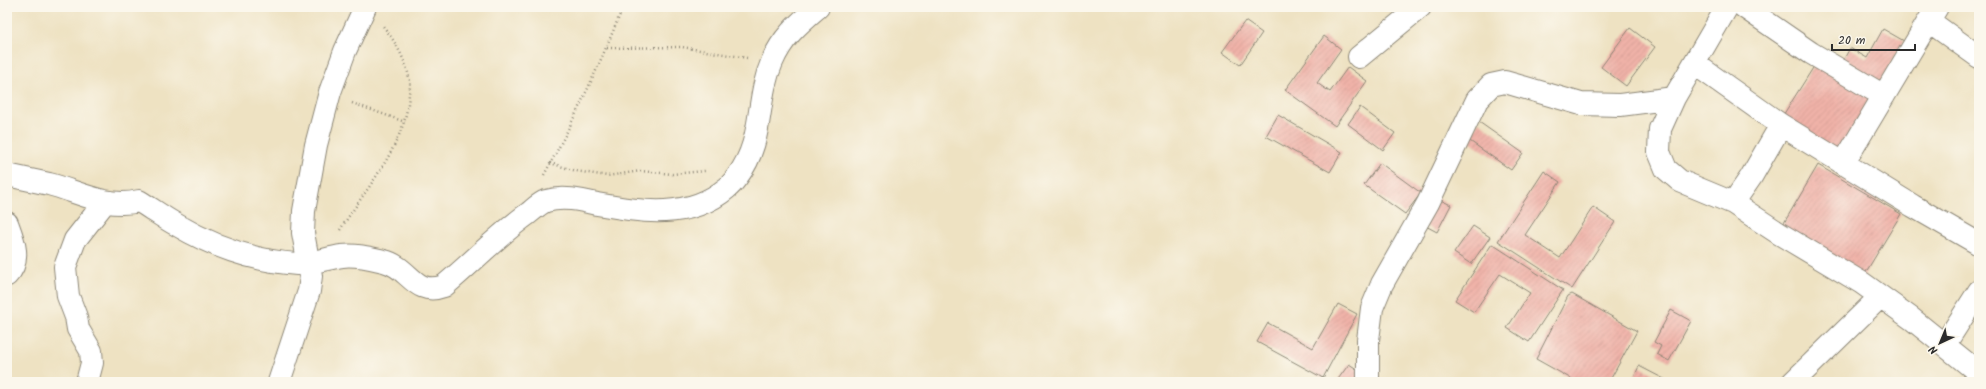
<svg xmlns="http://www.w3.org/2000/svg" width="1986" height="389" font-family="Kalam,sans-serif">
  <defs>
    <pattern id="building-hatch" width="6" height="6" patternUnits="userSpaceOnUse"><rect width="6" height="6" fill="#f0b2a8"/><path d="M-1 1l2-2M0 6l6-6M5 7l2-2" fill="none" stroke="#ce9991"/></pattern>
  </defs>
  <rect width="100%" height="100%" fill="#fbf7ec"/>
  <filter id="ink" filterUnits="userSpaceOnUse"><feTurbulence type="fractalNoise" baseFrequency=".025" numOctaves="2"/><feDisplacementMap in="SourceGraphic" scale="8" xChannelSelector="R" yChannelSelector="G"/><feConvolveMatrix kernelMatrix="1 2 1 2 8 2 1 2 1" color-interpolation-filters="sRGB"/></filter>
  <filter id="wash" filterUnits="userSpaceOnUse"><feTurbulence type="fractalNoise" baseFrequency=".012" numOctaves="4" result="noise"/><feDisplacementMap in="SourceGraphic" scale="16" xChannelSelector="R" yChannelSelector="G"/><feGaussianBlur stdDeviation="0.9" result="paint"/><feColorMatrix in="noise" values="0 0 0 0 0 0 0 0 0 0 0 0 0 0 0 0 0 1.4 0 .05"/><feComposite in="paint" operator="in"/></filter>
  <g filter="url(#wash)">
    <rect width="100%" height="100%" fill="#eee2c2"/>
    <g id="blocks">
      <!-- building -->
      <path fill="url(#building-hatch)" d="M 1245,21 L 1262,33 L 1240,65 L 1222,52 Z
        M 1630,28 L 1655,47 L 1626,86 L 1601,67 Z
        M 1883,29 L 1904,41 L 1878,87 L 1840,66 L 1850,48 L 1867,58 Z
        M 1324,36 L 1341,49 L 1317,83 L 1330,92 L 1348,67 L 1367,81 L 1335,126 L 1285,90 Z
        M 1818,60 L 1876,97 L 1838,157 L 1780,120 Z
        M 1360,107 L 1395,133 L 1383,150 L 1348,124 Z
        M 1278,115 L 1342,152 L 1330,172 L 1266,136 Z
        M 1479,122 L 1523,153 L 1511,170 L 1467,139 Z
        M 1380,163 L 1421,193 L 1405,214 L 1364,185 Z
        M 1818,165 L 1901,214 L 1863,277 L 1781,228 Z
        M 1544,171 L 1560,182 L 1525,235 L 1560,258 L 1593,207 L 1615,222 L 1572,289 L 1498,241 Z
        M 1434,197 L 1451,205 L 1437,232 L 1420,223 Z
        M 1473,226 L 1490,237 L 1471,264 L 1454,253 Z
        M 1492,244 L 1563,290 L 1529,342 L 1507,328 L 1530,293 L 1500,274 L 1474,312 L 1455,300 Z
        M 1572,294 L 1637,331 L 1609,382 L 1577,382 L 1536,359 L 1568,296 Z
        M 1338,304 L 1357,314 L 1323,378 L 1257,342 L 1268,323 L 1313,348 Z
        M 1671,310 L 1691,321 L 1669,361 L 1657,354 L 1661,346 L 1654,342 Z
        M 1349,364 L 1366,375 L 1361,382 L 1336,382 Z
        M 1639,366 L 1670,382 L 1632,382 Z"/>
    </g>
  </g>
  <g filter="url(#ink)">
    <use href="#blocks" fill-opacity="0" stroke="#8c8676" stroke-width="1"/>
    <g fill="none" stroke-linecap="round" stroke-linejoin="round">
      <!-- minor casing -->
      <g stroke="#8c8676" stroke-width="24">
        <path id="minor" d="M 1727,7 L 1674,98 L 1660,129 L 1659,152 L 1666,169 L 1680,181 L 1733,203 L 1780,234 L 1862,283 L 1912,319 L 1979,373
          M 1744,7 L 1811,53 L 1884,96
          M 1929,21 L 1979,57
          M 1359,57 L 1420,7
          M 1695,64 L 1781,125 L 1913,206 L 1979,244
          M 1843,164 L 1937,7
          M 7,175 C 21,178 35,181 49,184 C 79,192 108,209 139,201 C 152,209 164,218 177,225 C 214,247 255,261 297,264 C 313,264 327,258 342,256 C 356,254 371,258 384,261 C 410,267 414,297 444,286 C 473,262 498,235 529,213 C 534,209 540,203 546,201 C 563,196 580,200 597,204 C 642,212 689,220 727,188 C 731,185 734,181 737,177 C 765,140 755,101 772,62 C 782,38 798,24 818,7
          M 1733,203 L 1751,177 L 1781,125
          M 7,223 C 13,239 22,260 7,275
          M 1945,344 L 1979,291
          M 87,382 L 92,363 L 91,351 L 78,329 L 76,317 L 68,296 L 65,267 L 75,240 L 105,202
          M 279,382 L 309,291 L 311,276 L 303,233 L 304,211 L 316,145 L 330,92 L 345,51 L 365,7
          M 1368,382 L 1368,340 L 1372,308 L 1382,284 L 1428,203 L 1477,100 L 1491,85 L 1505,82 L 1581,104 L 1620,105 L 1674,98
          M 1793,382 L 1880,297"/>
      </g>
      <!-- path -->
      <path stroke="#8c8676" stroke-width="2.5" stroke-dasharray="1 3" stroke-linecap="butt" d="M 607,48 L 682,47 L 747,58
        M 352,103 L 405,122
        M 550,163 L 576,171 L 607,176 L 641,171 L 672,174 L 705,171
        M 544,175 C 574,121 600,64 623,7
        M 340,230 C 366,188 407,144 409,93 C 410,88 411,82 409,77 C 405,59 395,41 383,26"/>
      <!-- minor -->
      <use href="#minor" stroke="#fff" stroke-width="22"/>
    </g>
  </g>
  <!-- margin -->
  <rect width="1986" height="389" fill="none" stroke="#fbf7ec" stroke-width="24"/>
  <!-- north arrow -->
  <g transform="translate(1940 343) rotate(224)" stroke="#fbf7ec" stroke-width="3" paint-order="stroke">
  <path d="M0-3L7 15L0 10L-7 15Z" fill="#2b2b2b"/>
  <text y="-6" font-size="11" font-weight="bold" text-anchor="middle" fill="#2b2b2b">N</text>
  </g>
  <!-- scale -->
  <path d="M1832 44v6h83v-6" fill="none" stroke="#2b2b2b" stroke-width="2"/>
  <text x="1838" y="44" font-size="12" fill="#2b2b2b" stroke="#fbf7ec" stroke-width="3" paint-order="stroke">20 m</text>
</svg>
